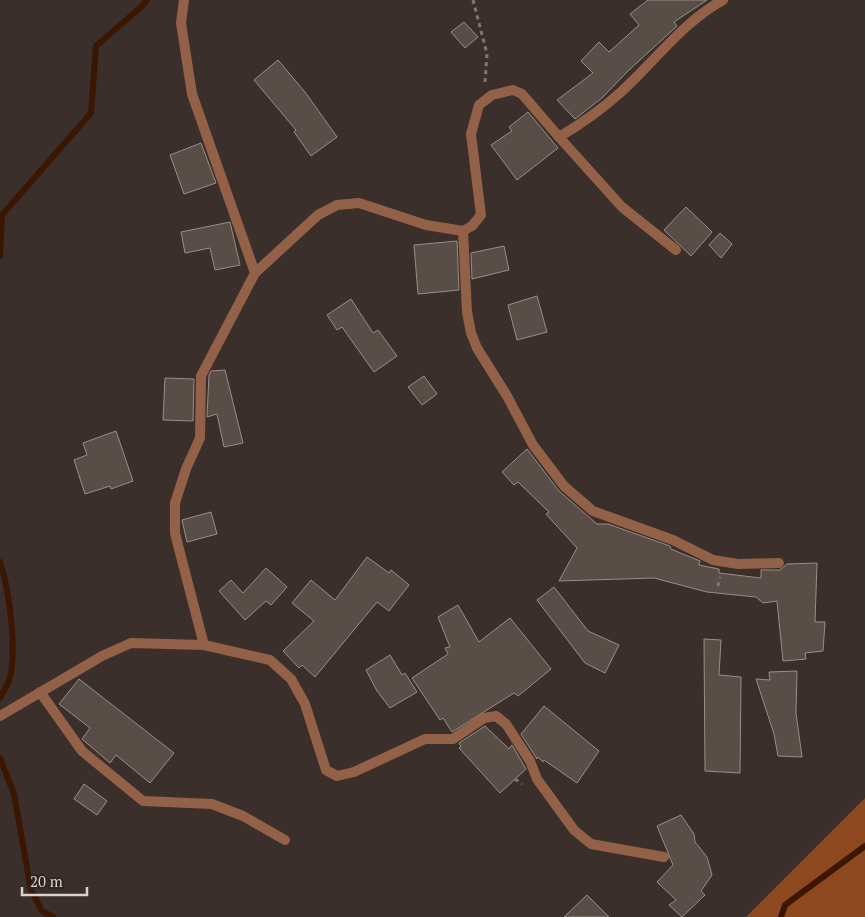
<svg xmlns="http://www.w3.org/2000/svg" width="865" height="917" font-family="'PT Serif',serif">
  <rect width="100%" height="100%" fill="#3a2f2a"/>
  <!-- forest -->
  <path fill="#8e4820" d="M 865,798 L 865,917 L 746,917 Z"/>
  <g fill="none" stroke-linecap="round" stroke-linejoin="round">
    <!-- stream -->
    <path stroke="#3b1702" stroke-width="6" d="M 0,256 L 2,215 L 91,113 L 96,46 L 141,7 L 147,0
      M 0,562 C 9,589 17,649 10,677 C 9,684 3,692 0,698
      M 0,758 L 14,794 L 31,890 L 42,911 L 53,917
      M 781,917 L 785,905 L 865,846"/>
  </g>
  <!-- building -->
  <path fill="#584d47" stroke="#9b8e88" d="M 648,0 L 707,0 L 674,22 L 677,26 L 628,71 L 602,98 L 575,119 L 557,100 L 593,73 L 581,61 L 599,42 L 609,52 L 639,25 L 630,14 Z
    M 464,22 L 478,37 L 465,48 L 451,32 Z
    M 278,60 L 305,92 L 337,137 L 311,156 L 294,132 L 296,130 L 254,80 Z
    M 528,112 L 558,148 L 517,180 L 491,145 L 512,131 L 509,127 Z
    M 201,143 L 216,183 L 184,194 L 170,155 Z
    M 686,207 L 712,232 L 691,256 L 664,230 Z
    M 230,222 L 240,265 L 215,270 L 210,248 L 185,253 L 181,232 Z
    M 720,233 L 732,244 L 721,258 L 709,245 Z
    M 457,241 L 459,290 L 418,294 L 414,245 Z
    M 504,246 L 509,270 L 472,279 L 471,253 Z
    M 537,296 L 547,332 L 517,340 L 508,305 Z
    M 351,299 L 373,333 L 378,330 L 397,356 L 374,372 L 342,327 L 337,330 L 327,315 Z
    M 225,370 L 243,443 L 224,447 L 217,414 L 207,417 L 209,375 L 211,371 Z
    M 424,376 L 437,394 L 422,405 L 408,387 Z
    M 165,378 L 194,379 L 193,421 L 163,420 Z
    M 116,431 L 133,481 L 111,489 L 110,486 L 85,494 L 74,460 L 87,455 L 83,443 Z
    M 527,449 L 559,491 L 597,524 L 608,524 L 670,546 L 671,549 L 700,561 L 699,565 L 719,569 L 719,573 L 761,578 L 761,570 L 780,570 L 787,564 L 817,563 L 815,622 L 825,622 L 823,651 L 805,653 L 806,659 L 783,661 L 777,601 L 763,603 L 756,597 L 707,592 L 654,578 L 559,581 L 577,548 L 546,514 L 549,512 L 518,482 L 514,485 L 502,472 Z
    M 211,512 L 217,534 L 187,542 L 182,520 Z
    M 367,557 L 389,573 L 391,570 L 409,585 L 389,611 L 377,602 L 315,677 L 302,665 L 299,668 L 283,651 L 314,621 L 292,603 L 311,580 L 335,600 Z
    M 266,568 L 287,587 L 271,605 L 266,601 L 245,620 L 219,591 L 231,580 L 243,593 Z
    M 554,587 L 588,631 L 619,645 L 605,673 L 585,663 L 537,600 Z
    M 458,605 L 479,642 L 510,618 L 551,669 L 518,696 L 514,693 L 452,732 L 443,718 L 440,720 L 412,678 L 448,654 L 445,648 L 450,647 L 438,617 Z
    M 704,639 L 721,640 L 719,675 L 741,677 L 740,773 L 705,771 Z
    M 390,655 L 402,675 L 405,673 L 417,692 L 390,708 L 377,691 L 366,670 Z
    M 797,671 L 796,713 L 802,757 L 778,756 L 774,734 L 756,679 L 770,680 L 769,672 Z
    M 79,679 L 174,753 L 150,783 L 116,755 L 110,763 L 82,739 L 90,728 L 59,704 Z
    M 544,706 L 599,751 L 577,783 L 544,760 L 543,762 L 538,757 L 537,759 L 521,734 Z
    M 485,726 L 509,749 L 512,745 L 526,769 L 500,793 L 459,748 L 461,747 L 459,743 Z
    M 84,784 L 107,801 L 97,815 L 74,799 Z
    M 681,815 L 694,834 L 695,842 L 707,857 L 712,875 L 701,891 L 705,895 L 682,917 L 669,905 L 676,900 L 657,882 L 673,865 L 657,826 Z
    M 587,895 L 609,917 L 564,917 Z"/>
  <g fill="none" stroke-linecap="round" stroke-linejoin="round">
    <!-- path -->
    <path stroke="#817874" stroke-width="3" stroke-dasharray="4 4" stroke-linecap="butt" d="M 473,0 L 487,54 L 485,82
      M 718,586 L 720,577
      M 515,779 L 522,784"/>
    <!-- lane -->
    <path stroke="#936147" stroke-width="10" d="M 559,137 L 622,207 L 676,250
      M 40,692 L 82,751 L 143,801 L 212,804 L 243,816 L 285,840"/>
    <!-- street -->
    <path stroke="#936147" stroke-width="10" d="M 184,0 L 181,23 L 192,94 L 255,273
      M 463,231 L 467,312 L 471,333 L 477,348 L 507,396 L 533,445 L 564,486 L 593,511 L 673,540 L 713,560 L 738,564 L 779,563
      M 204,645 L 179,549 L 175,533 L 175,503 L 186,469 L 200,438 L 201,376 L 255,273 L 318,215 L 337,205 L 359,203 L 426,225 L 463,231 L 472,226 L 481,215 L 471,134 L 479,105 L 492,95 L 513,90 L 522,94 L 559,137 C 581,124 601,110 621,92 C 655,61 683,22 723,0
      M 0,716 L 102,656 L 131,643 L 204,645 L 270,660 L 291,679 L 305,704 L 326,770 L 337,776 L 354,772 L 425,739 L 453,739 L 484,718 L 496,716 L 506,724 L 530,761 L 537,779 L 574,830 L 591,844 L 664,857"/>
  </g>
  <!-- scale -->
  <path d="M22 887v8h65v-8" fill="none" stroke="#d9d2cf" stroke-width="2.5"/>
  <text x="30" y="887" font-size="15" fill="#d9d2cf" stroke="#2f2520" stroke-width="4" paint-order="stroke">20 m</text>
</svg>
